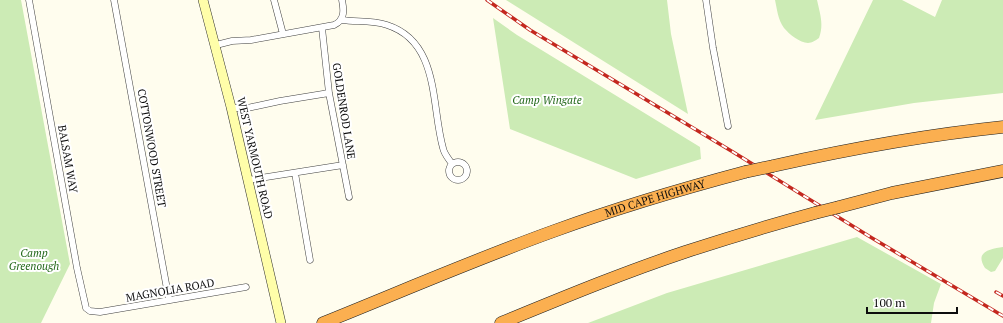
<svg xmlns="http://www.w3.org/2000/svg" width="1003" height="323" font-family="'PT Serif',serif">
  <rect width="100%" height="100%" fill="#fffdee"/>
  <!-- green -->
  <path fill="#ccebb5" d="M 0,0 L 21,0 L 70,264 L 41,323 L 0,323 Z
    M 506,0 L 667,0 L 671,34 L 688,114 Z
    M 775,0 L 817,0 C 820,14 824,24 819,38 C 816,40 812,43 808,43 C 800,43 789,34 784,28 C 778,20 777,9 775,0 Z
    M 873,0 L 902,0 L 935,17 L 942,0 L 1003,0 L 1003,93 L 914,103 L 815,120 Z
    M 493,18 L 517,35 L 700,147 L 701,159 L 636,179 L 510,129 Z
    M 857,237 L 941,284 L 934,303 L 931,323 L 588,323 L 667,293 Z
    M 1003,247 L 1003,258 L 995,271 L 991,272 L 985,268 C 974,251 991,249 1003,247 Z"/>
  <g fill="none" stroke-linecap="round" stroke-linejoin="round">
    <!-- minor casing -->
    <g stroke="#404040" stroke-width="7">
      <path id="minor" d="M 29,0 L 77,268 L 86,308 L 90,311 L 100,312 L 246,287
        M 114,0 L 169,300
        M 274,0 L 283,34
        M 706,0 L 713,48 L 728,126
        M 342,20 C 357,22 372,20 387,25 C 440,42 431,106 443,148 C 444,154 449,159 452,164
        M 322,28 L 329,93 L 349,197
        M 216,45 L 232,41 L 251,40 L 334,25 C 345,20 344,10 342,0
        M 231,107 L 243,109 L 280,101 L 329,93
        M449 171a9 9 0 1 1 18 0a9 9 0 1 1-18 0Z
        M 295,173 L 310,260
        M 248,180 L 343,165"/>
    </g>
    <!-- secondary casing -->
    <g stroke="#2f2f2f" stroke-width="10">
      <path id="secondary" d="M 203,0 L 231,107 L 281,323"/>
    </g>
    <!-- motorway casing -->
    <g stroke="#1e1e1e" stroke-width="13">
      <g id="motorway">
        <path d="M 773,166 C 849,149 925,135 1003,127"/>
        <path d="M 839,207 L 892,193 L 1003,171"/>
        <path id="s1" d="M 323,323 C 400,292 476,259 554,231 C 617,208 681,189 745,172"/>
        <path d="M 501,323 C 562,298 622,273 685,252 C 728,238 771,225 815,213"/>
      </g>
    </g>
    <!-- minor -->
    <use href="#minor" stroke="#fff" stroke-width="6"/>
    <!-- secondary -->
    <use href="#secondary" stroke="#fffea9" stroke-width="9"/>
    <!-- motorway -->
    <use href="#motorway" stroke="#fbaf50" stroke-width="12"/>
    <!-- rail casing -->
    <g stroke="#c4281f" stroke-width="3.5">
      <path id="rail" d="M 487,0 L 530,30 L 733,152 L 872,238 L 1003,316
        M 996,292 L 1003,296"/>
    </g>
    <!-- rail -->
    <use href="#rail" stroke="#fff" stroke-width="2" stroke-dasharray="6" stroke-linecap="butt"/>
    <!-- motorway-bridge casing -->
    <g stroke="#1e1e1e" stroke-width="13" stroke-linecap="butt">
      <path id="motorway-bridge" d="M 745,172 L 773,166
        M 815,213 L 839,207"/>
    </g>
    <!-- motorway-bridge -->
    <use href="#motorway-bridge" stroke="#fbaf50" stroke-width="12"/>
  </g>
  <g text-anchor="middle" stroke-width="4" stroke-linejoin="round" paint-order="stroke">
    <!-- park labels -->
    <g font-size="11" font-style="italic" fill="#23681a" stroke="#fff">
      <text x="547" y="104">Camp Wingate</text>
      <text x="34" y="257">Camp<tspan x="34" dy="13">Greenough</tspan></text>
    </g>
    <!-- street labels -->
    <g font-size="11" fill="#0d0d0d" stroke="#fff">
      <text transform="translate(344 111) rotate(81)" y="4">GOLDENROD LANE</text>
      <text transform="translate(152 148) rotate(80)" y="4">COTTONWOOD STREET</text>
      <text transform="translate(255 158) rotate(77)" y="4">WEST YARMOUTH ROAD</text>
      <text transform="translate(68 159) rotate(80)" y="4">BALSAM WAY</text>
      <text dy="4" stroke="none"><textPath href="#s1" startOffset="355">MID CAPE HIGHWAY</textPath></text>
      <text transform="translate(170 290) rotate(-10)" y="4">MAGNOLIA ROAD</text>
    </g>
  </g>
  <!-- scale -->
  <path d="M867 307v6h90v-6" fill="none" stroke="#0d0d0d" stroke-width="2"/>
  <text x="873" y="307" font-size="12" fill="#0d0d0d" stroke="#ffffff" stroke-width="3" paint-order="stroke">100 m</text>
</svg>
